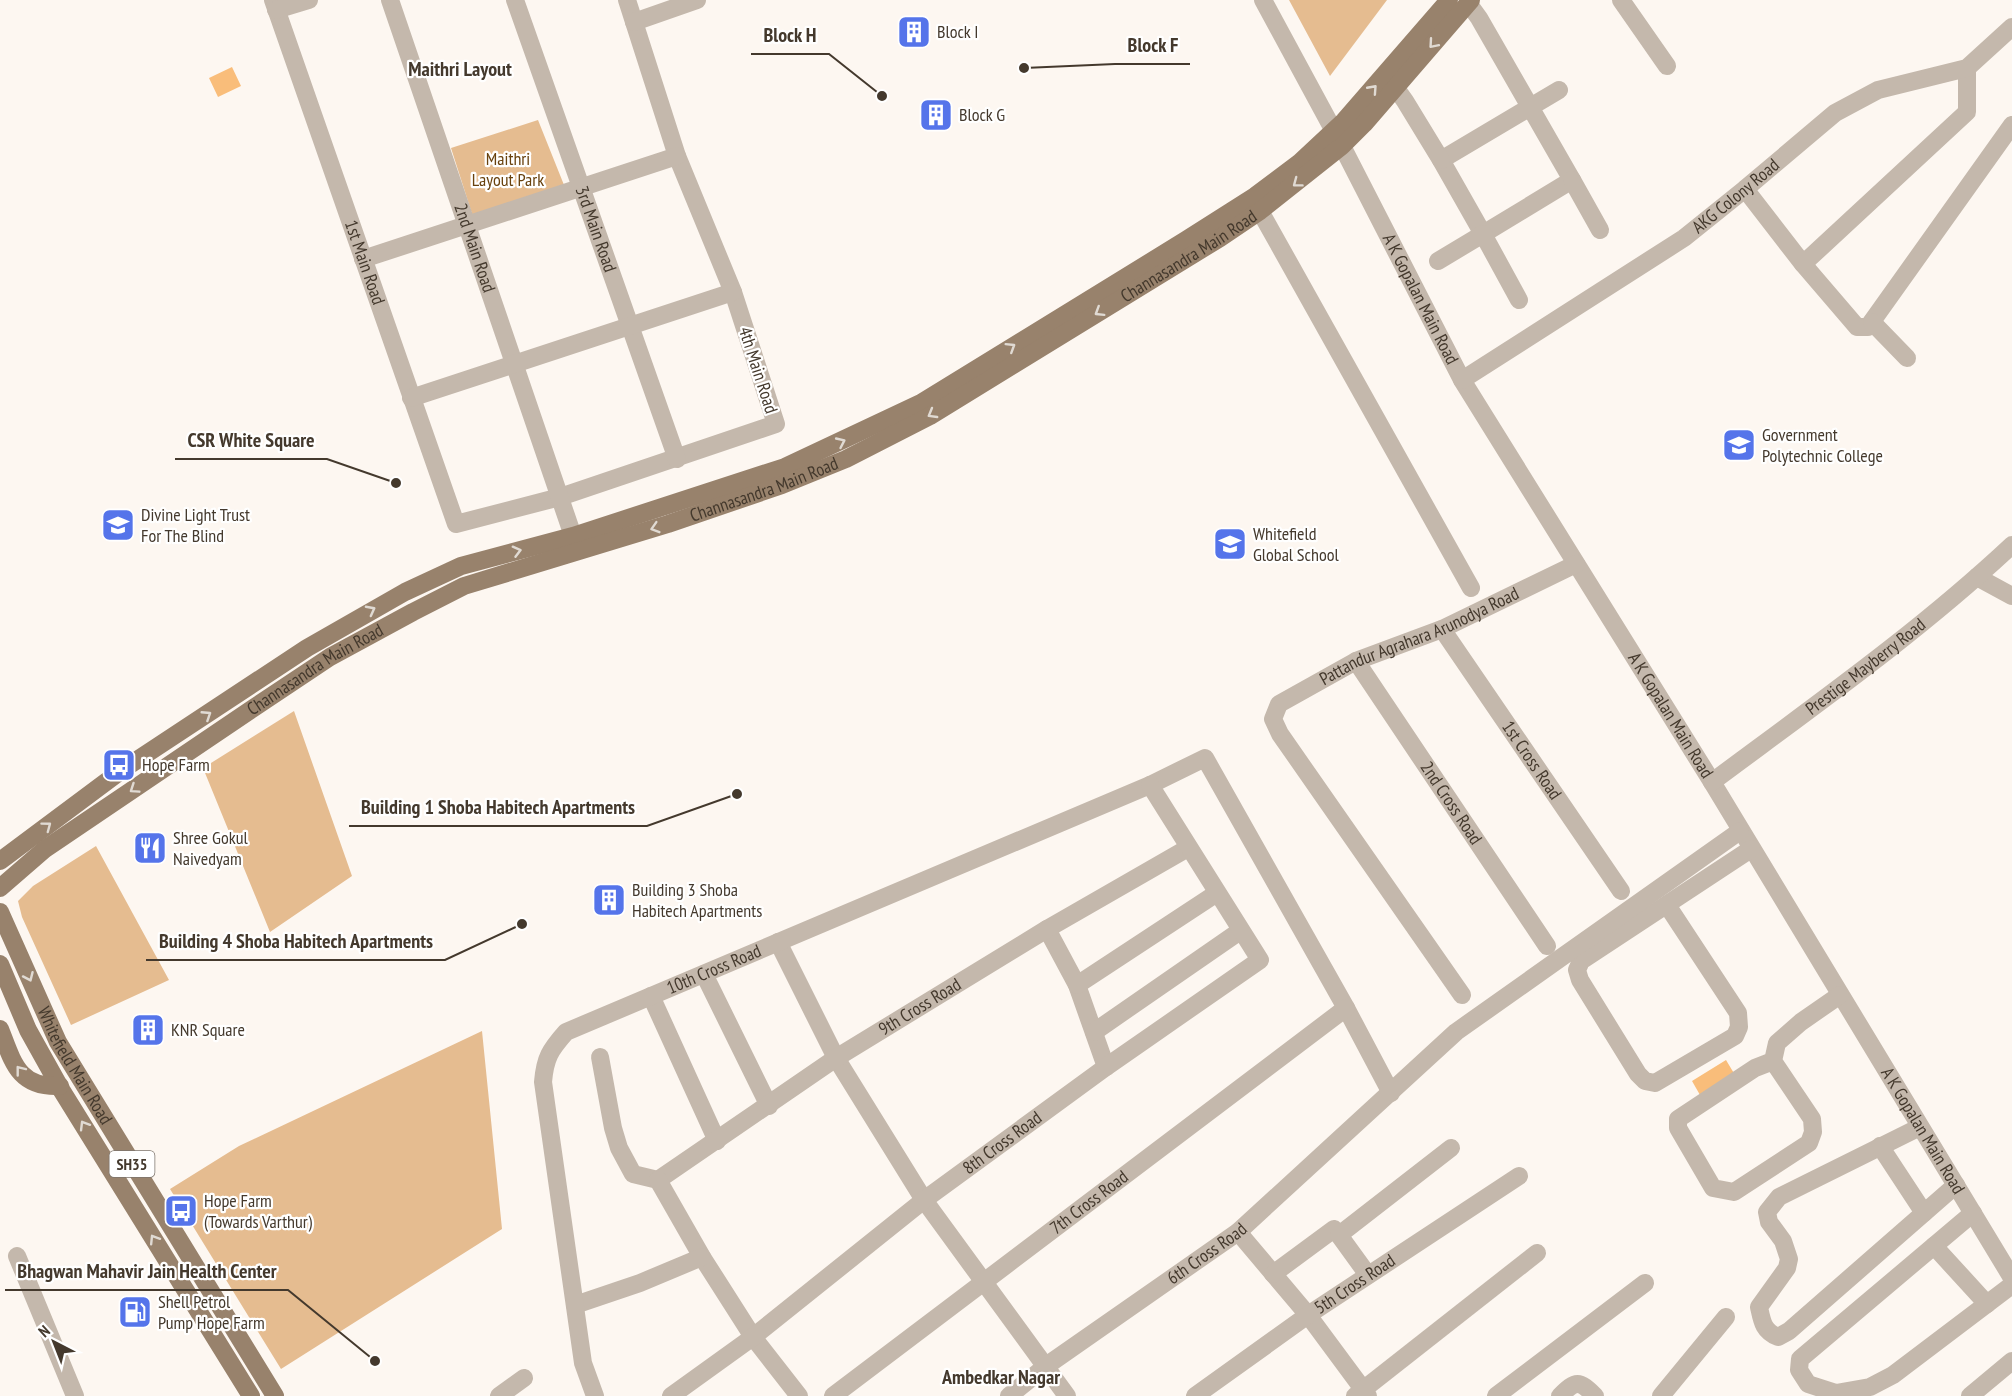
<svg xmlns="http://www.w3.org/2000/svg" width="2012" height="1396" font-family="'PT Sans Narrow',sans-serif">
  <rect width="100%" height="100%" fill="#fdf7f1"/>
  <!-- green -->
  <path fill="#e5bc90" d="M 1289,0 L 1387,0 L 1330,76 Z
    M 538,120 L 566,190 L 474,220 L 451,148 Z
    M 294,711 L 352,876 L 270,932 L 203,768 Z
    M 96,846 L 169,980 L 71,1025 L 22,917 L 18,901 L 33,886 Z
    M 482,1031 L 502,1229 L 281,1369 L 170,1189 L 239,1146 Z"/>
  <!-- water -->
  <path fill="#f9bd7a" d="M 232,67 L 241,86 L 218,97 L 209,78 Z
    M 1726,1060 L 1735,1075 L 1700,1095 L 1692,1081 Z"/>
  <g fill="none" stroke-linecap="round" stroke-linejoin="round">
    <!-- minor -->
    <g stroke="#c4b8ac" stroke-width="18">
      <path id="s1" d="M 273,0 L 456,524 L 560,497 L 776,424 L 733,292 L 677,156 L 627,0"/>
      <path id="s2" d="M 390,0 L 573,536"/>
      <path id="s3" d="M 515,0 L 677,459"/>
      <path id="s4" d="M 1263,0 L 1342,146 L 1462,380 L 1712,782 L 2012,1278"/>
      <path d="M 1621,0 L 1667,66"/>
      <path d="M 1468,3 L 1479,18 L 1572,180 L 1483,234 L 1441,160 L 1559,90"/>
      <path d="M 276,10 L 309,0"/>
      <path d="M 634,22 L 697,0"/>
      <path d="M 1395,87 L 1405,101 L 1441,160"/>
      <path d="M 1572,180 L 1600,230"/>
      <path d="M 1745,189 L 1803,264 L 1857,327 L 1868,327 L 2012,125"/>
      <path d="M 1260,211 L 1471,588"/>
      <path d="M 363,259 L 677,156"/>
      <path d="M 1438,261 L 1483,234 L 1519,300"/>
      <path d="M 1803,264 L 1967,112 L 1967,68"/>
      <path d="M 1872,322 L 1907,358"/>
      <path id="s5" d="M 1462,380 L 1684,238 L 1745,189 L 1835,113 L 1878,90 L 1967,68 L 2012,27"/>
      <path d="M 411,398 L 733,292"/>
      <path d="M 1977,577 L 2012,596"/>
      <path id="s6" d="M 1442,629 L 1621,891"/>
      <path id="s7" d="M 1356,661 L 1547,946"/>
      <path id="s8" d="M 1712,782 C 1814,706 1919,632 2012,545"/>
      <path d="M 1667,905 L 1738,1013 L 1739,1027 L 1735,1036 L 1655,1083 L 1645,1081 L 1638,1074 L 1580,980 L 1577,970 L 1581,961 L 1751,849"/>
      <path d="M 1047,929 L 1077,985 L 1106,1067"/>
      <path d="M 778,942 L 836,1058 L 924,1200 L 1067,1396"/>
      <path d="M 704,974 L 769,1106"/>
      <path d="M 1077,985 L 1217,893"/>
      <path id="s9" d="M 1462,995 L 1280,734 L 1273,719 L 1279,704 L 1356,661 L 1442,629 L 1576,564"/>
      <path d="M 651,996 L 717,1141"/>
      <path d="M 1094,1032 L 1240,931"/>
      <path d="M 600,1057 L 613,1128 L 619,1148 L 633,1174 L 658,1180"/>
      <path d="M 1773,1061 L 1812,1119 L 1813,1132 L 1809,1143 L 1734,1192 L 1713,1188 L 1678,1128 L 1678,1119 L 1755,1068 L 1773,1061 L 1777,1043 L 1801,1022 L 1840,995"/>
      <path d="M 1920,1127 L 1779,1197 L 1767,1212 L 1769,1222 L 1783,1241 L 1789,1259 L 1787,1268 L 1759,1307 C 1762,1321 1763,1331 1778,1337 L 1789,1331 L 1956,1185"/>
      <path d="M 1880,1146 L 1924,1213"/>
      <path id="s10" d="M 658,1180 L 836,1058 L 1047,929 L 1188,848"/>
      <path d="M 658,1180 L 702,1257 L 753,1337 L 799,1396"/>
      <path d="M 1973,1213 L 1800,1359 L 1799,1370 L 1808,1384 L 1836,1393 L 1870,1387 L 1893,1375 L 2012,1285"/>
      <path d="M 1238,1232 L 1308,1315 L 1368,1396"/>
      <path d="M 1934,1246 L 1987,1304"/>
      <path d="M 17,1256 L 75,1396"/>
      <path d="M 1273,1274 L 1334,1229 L 1339,1235"/>
      <path d="M 1368,1275 L 1339,1235 L 1451,1148"/>
      <path d="M 575,1305 L 640,1283 L 702,1257"/>
      <path d="M 499,1396 L 524,1378"/>
      <path id="s11" d="M 595,1396 L 583,1363 L 543,1082 C 545,1058 550,1050 566,1032 L 1150,785 L 1205,758 L 1346,1008 L 1391,1093"/>
      <path id="s12" d="M 671,1396 L 753,1337 L 924,1200 L 1106,1067 L 1260,960 L 1150,785"/>
      <path id="s13" d="M 833,1396 L 1346,1008"/>
      <path id="s14" d="M 1009,1396 L 1046,1366 L 1238,1232 L 1456,1032 L 1740,831"/>
      <path id="s15" d="M 1195,1396 L 1308,1315 L 1519,1176"/>
      <path d="M 1355,1396 L 1537,1253"/>
      <path d="M 1496,1396 L 1645,1283"/>
      <path d="M 1560,1396 C 1576,1380 1579,1380 1595,1396"/>
      <path d="M 1661,1396 L 1726,1317"/>
      <path d="M 1970,1396 L 2012,1361"/>
    </g>
    <!-- major -->
    <g stroke="#98826c" stroke-width="18">
      <path d="M 0,861 L 122,770 L 307,648 L 405,592 L 461,566 L 573,536 L 785,467 L 921,403 L 1186,240 L 1255,196 L 1299,163 L 1344,121 L 1449,0"/>
      <path id="s16" d="M 0,888 L 45,849 L 252,709 L 330,657 L 413,612 L 464,586 L 668,524 L 782,485 L 846,459 L 930,416 L 1220,238 L 1260,211 L 1342,146 L 1364,124 L 1471,0"/>
      <path id="s17" d="M 0,912 L 58,1042 L 275,1396"/>
      <path d="M 0,964 L 28,1030 L 62,1091 L 251,1396"/>
      <path d="M 0,1029 C 13,1062 18,1088 60,1086"/>
    </g>
  </g>
  <!-- one-way arrows -->
  <defs><path id="oneway-chevron" d="M-2-3.5L2.5 0L-2 3.5" fill="none" stroke-width="1.6" stroke-linecap="round" stroke-linejoin="round" transform="scale(1.5)"/></defs>
  <g stroke="#e0dad3">
    <use href="#oneway-chevron" transform="translate(1433 44) rotate(131)"/>
    <use href="#oneway-chevron" transform="translate(1373 89) rotate(-48)"/>
    <use href="#oneway-chevron" transform="translate(1297 183) rotate(143)"/>
    <use href="#oneway-chevron" transform="translate(1099 312) rotate(148)"/>
    <use href="#oneway-chevron" transform="translate(1011 347) rotate(-32)"/>
    <use href="#oneway-chevron" transform="translate(932 414) rotate(150)"/>
    <use href="#oneway-chevron" transform="translate(841 442) rotate(-25)"/>
    <use href="#oneway-chevron" transform="translate(655 528) rotate(163)"/>
    <use href="#oneway-chevron" transform="translate(517 551) rotate(-15)"/>
    <use href="#oneway-chevron" transform="translate(371 610) rotate(-28)"/>
    <use href="#oneway-chevron" transform="translate(207 715) rotate(-33)"/>
    <use href="#oneway-chevron" transform="translate(134 789) rotate(146)"/>
    <use href="#oneway-chevron" transform="translate(47 826) rotate(-37)"/>
    <use href="#oneway-chevron" transform="translate(29 977) rotate(66)"/>
    <use href="#oneway-chevron" transform="translate(20 1070) rotate(-128)"/>
    <use href="#oneway-chevron" transform="translate(84 1125) rotate(-121)"/>
    <use href="#oneway-chevron" transform="translate(154 1239) rotate(-122)"/>
  </g>
  <!-- icons -->
  <defs>
    <g id="building-square" transform="scale(1.725)"><rect x="-9" y="-9" width="18" height="18" rx="4" fill="#5574ea" stroke="#fff"/><path d="M-4-6H4V6H1V3H-1V6H-4ZM-2.5-4.3h1.7v1.8h-1.7ZM.8-4.3h1.7v1.8H.8ZM-2.5-1h1.7V.8h-1.7ZM.8-1h1.7V.8H.8Z" fill="#fff"/></g>
    <g id="university-square" transform="scale(1.725)"><rect x="-9" y="-9" width="18" height="18" rx="4" fill="#5574ea" stroke="#fff"/><path d="M0-5L7-2L0 1L-7-2ZM-4 1L0 2.5L4 1V4Q0 6-4 4Z" fill="#fff"/></g>
    <g id="school-square" transform="scale(1.725)"><rect x="-9" y="-9" width="18" height="18" rx="4" fill="#5574ea" stroke="#fff"/><path d="M0-5L7-2L0 1L-7-2ZM-4 1L0 2.5L4 1V4Q0 6-4 4Z" fill="#fff"/></g>
    <g id="bus-square" transform="scale(1.725)"><rect x="-9" y="-9" width="18" height="18" rx="4" fill="#5574ea" stroke="#fff"/><path d="M-5-6H5V4H4V6H2V4H-2V6H-4V4H-5ZM-3.5-4V0h7V-4ZM-3.5 1.2v1.5H-2V1.2ZM2 1.2v1.5H3.5V1.2Z" fill="#fff"/></g>
    <g id="restaurant-square" transform="scale(1.725)"><rect x="-9" y="-9" width="18" height="18" rx="4" fill="#5574ea" stroke="#fff"/><path d="M-5-6h1v4h1v-4h1v4h1v-4h1v5L-1.5 .5V6h-2V.5L-5-1ZM5-6V6H3V1.5H1.5Q1.5-4 5-6Z" fill="#fff"/></g>
    <g id="fuel-square" transform="scale(1.725)"><rect x="-9" y="-9" width="18" height="18" rx="4" fill="#5574ea" stroke="#fff"/><path d="M-5.5-6h7V0h2V4h1.3V-2.5L3-4.5l.8-.8L6-3V5H2.5V1h-1V6h-7ZM-4.2-4.7v3.2H.2V-4.7Z" fill="#fff"/></g>
  </defs>
  <g fill-rule="evenodd">
    <use href="#building-square" x="914" y="32"/>
    <use href="#building-square" x="936" y="115"/>
    <use href="#university-square" x="1739" y="445"/>
    <use href="#school-square" x="118" y="525"/>
    <use href="#school-square" x="1230" y="544"/>
    <use href="#bus-square" x="119" y="765"/>
    <use href="#restaurant-square" x="150" y="848"/>
    <use href="#building-square" x="609" y="900"/>
    <use href="#building-square" x="148" y="1030"/>
    <use href="#bus-square" x="181" y="1211"/>
    <use href="#fuel-square" x="135" y="1312"/>
  </g>
  <g text-anchor="middle" stroke-width="4.5" stroke-linejoin="round" paint-order="stroke">
    <!-- shield labels -->
    <rect fill="#fff" stroke="#7c746c" stroke-width="1.5" x="109.5" y="1151" width="45" height="26" rx="4.5"/>
    <g font-size="16" font-weight="bold" fill="#44392d">
      <text x="132" y="1170">SH35</text>
    </g>
    <!-- poi labels -->
    <g font-size="18" fill="#44392d" stroke="#fff" text-anchor="start">
      <text x="937" y="38">Block I</text>
      <text x="959" y="121">Block G</text>
      <text x="1762" y="441">Government<tspan x="1762" dy="21">Polytechnic College</tspan></text>
      <text x="141" y="521">Divine Light Trust<tspan x="141" dy="21">For The Blind</tspan></text>
      <text x="1253" y="540">Whitefield<tspan x="1253" dy="21">Global School</tspan></text>
      <text x="142" y="771">Hope Farm</text>
      <text x="173" y="844">Shree Gokul<tspan x="173" dy="21">Naivedyam</tspan></text>
      <text x="632" y="896">Building 3 Shoba<tspan x="632" dy="21">Habitech Apartments</tspan></text>
      <text x="171" y="1036">KNR Square</text>
      <text x="204" y="1207">Hope Farm<tspan x="204" dy="21">(Towards Varthur)</tspan></text>
      <text x="158" y="1308">Shell Petrol<tspan x="158" dy="21">Pump Hope Farm</tspan></text>
    </g>
    <!-- park labels -->
    <g font-size="18" fill="#68410d" stroke="#fff">
      <text x="508" y="165">Maithri<tspan x="508" dy="21">Layout Park</tspan></text>
    </g>
    <!-- street labels -->
    <g font-size="18" fill="#44392d" stroke="#fff">
      <text dy="6" stroke="none"><textPath href="#s5" startOffset="330">AKG Colony Road</textPath></text>
      <text dy="6" stroke="none"><textPath href="#s3" startOffset="243">3rd Main Road</textPath></text>
      <text dy="6" stroke="none"><textPath href="#s2" startOffset="262">2nd Main Road</textPath></text>
      <text dy="6" stroke="none"><textPath href="#s16" startOffset="1356">Channasandra Main Road</textPath></text>
      <text dy="6" stroke="none"><textPath href="#s1" startOffset="278">1st Main Road</textPath></text>
      <text dy="6" stroke="none"><textPath href="#s4" startOffset="338">A K Gopalan Main Road</textPath></text>
      <text transform="translate(758 370) rotate(72)" y="6">4th Main Road</text>
      <text dy="6" stroke="none"><textPath href="#s16" startOffset="870">Channasandra Main Road</textPath></text>
      <text dy="6" stroke="none"><textPath href="#s9" startOffset="507">Pattandur Agrahara Arunodya Road</textPath></text>
      <text dy="6" stroke="none"><textPath href="#s8" startOffset="192">Prestige Mayberry Road</textPath></text>
      <text dy="6" stroke="none"><textPath href="#s16" startOffset="384">Channasandra Main Road</textPath></text>
      <text dy="6" stroke="none"><textPath href="#s4" startOffset="824">A K Gopalan Main Road</textPath></text>
      <text dy="6" stroke="none"><textPath href="#s6" startOffset="159">1st Cross Road</textPath></text>
      <text dy="6" stroke="none"><textPath href="#s7" startOffset="171">2nd Cross Road</textPath></text>
      <text dy="6" stroke="none"><textPath href="#s11" startOffset="536">10th Cross Road</textPath></text>
      <text dy="6" stroke="none"><textPath href="#s10" startOffset="314">9th Cross Road</textPath></text>
      <text dy="6" stroke="none"><textPath href="#s17" startOffset="171">Whitefield Main Road</textPath></text>
      <text dy="6" stroke="none"><textPath href="#s4" startOffset="1310">A K Gopalan Main Road</textPath></text>
      <text dy="6" stroke="none"><textPath href="#s12" startOffset="417">8th Cross Road</textPath></text>
      <text dy="6" stroke="none"><textPath href="#s13" startOffset="321">7th Cross Road</textPath></text>
      <text dy="6" stroke="none"><textPath href="#s14" startOffset="244">6th Cross Road</textPath></text>
      <text dy="6" stroke="none"><textPath href="#s15" startOffset="195">5th Cross Road</textPath></text>
    </g>
    <!-- neighbourhood labels -->
    <g font-size="20" font-weight="bold" fill="#44392d" stroke="#fff">
      <text x="460" y="76">Maithri Layout</text>
      <text x="1001" y="1384">Ambedkar Nagar</text>
    </g>
  </g>
  <!-- callouts -->
  <path fill="none" stroke="#44392d" stroke-width="2" d="M882 96L829 54H751M1024 68L1115 64H1190M396 483L327 459H175M737 794L647 826H349M522 924L445 960H146M375 1361L288 1290H5"/>
  <g fill="#44392d" stroke="#fff" stroke-width="2">
    <circle cx="882" cy="96" r="6"/>
    <circle cx="1024" cy="68" r="6"/>
    <circle cx="396" cy="483" r="6"/>
    <circle cx="737" cy="794" r="6"/>
    <circle cx="522" cy="924" r="6"/>
    <circle cx="375" cy="1361" r="6"/>
  </g>
  <g font-size="20" text-anchor="middle" font-weight="bold" fill="#44392d" stroke="#fff" stroke-width="4.5" stroke-linejoin="round" paint-order="stroke">
    <text x="790" y="42">Block H</text>
    <text x="1153" y="52">Block F</text>
    <text x="251" y="447">CSR White Square</text>
    <text x="498" y="814">Building 1 Shoba Habitech Apartments</text>
    <text x="296" y="948">Building 4 Shoba Habitech Apartments</text>
    <text x="147" y="1278">Bhagwan Mahavir Jain Health Center</text>
  </g>
  <!-- north arrow -->
  <g transform="translate(54 1342) rotate(318)" stroke="#ffffff" stroke-width="4.5" paint-order="stroke">
  <path d="M0-4.5L10 22L0 15L-10 22Z" fill="#44392d"/>
  <text y="-9" font-size="16" font-weight="bold" text-anchor="middle" fill="#44392d">N</text>
  </g>
</svg>
